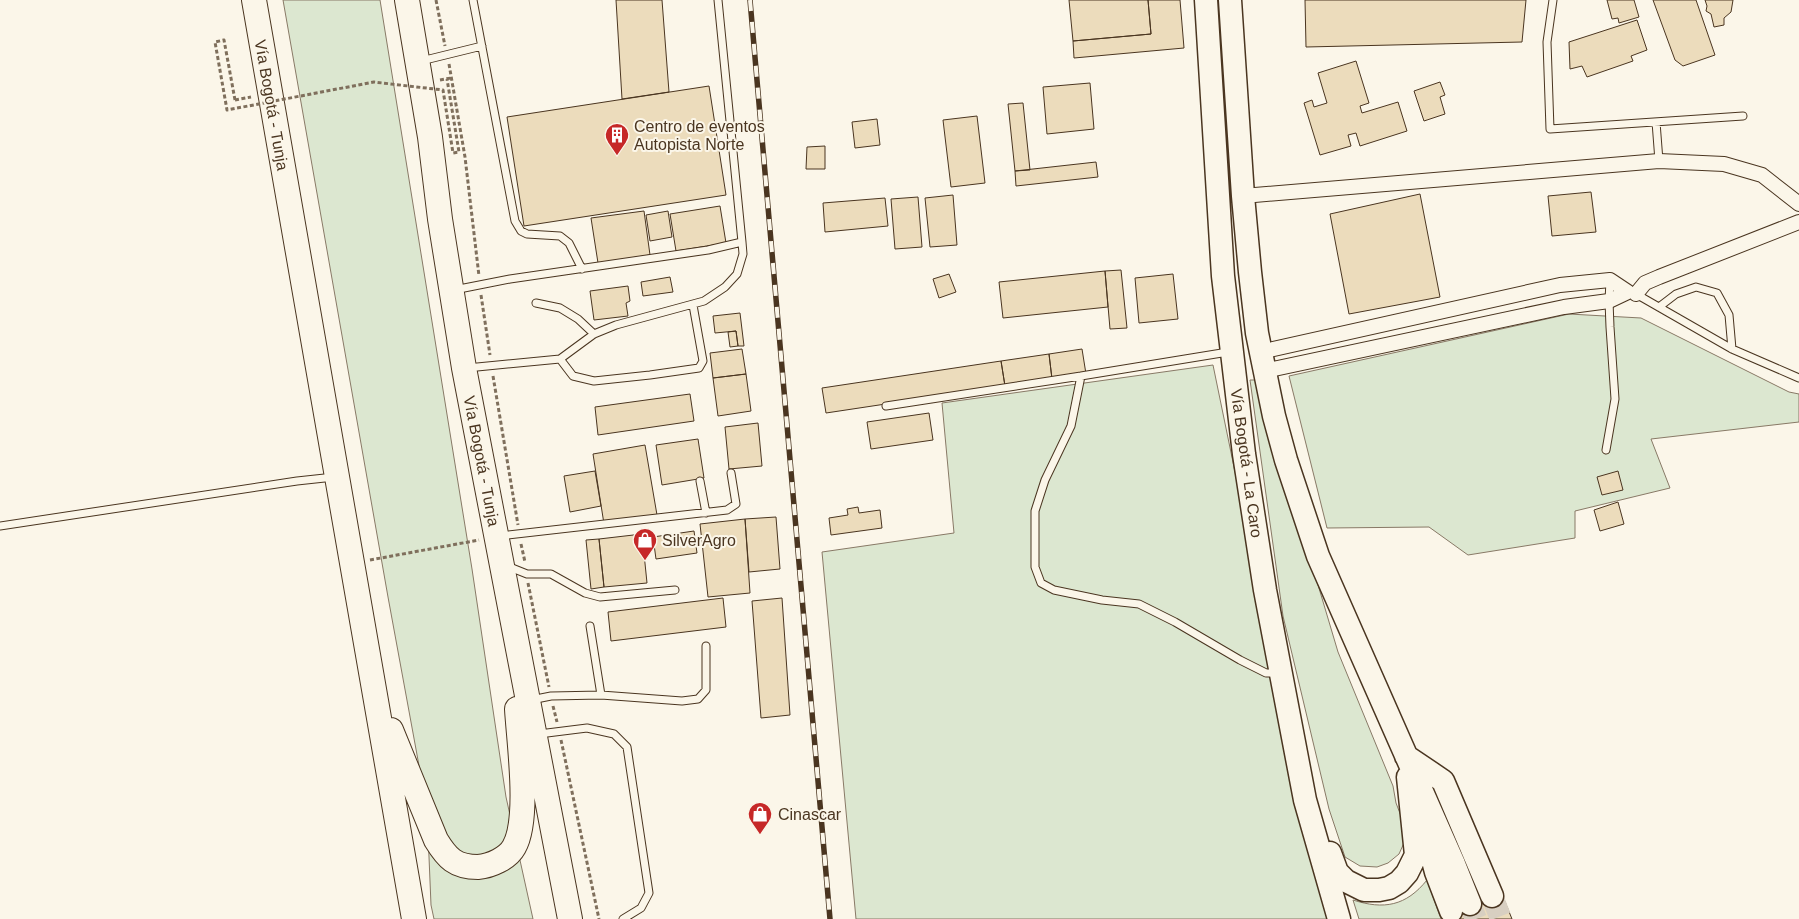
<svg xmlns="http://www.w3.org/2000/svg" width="1799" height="919" font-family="Arial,sans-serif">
  <rect width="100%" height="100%" fill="#fbf6e9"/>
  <!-- green -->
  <path fill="#dce7d0" stroke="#887966" d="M 283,0 L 380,0 L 472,569 L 506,797 L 533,919 L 434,919 L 431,905 L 427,809 L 388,597 Z
    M 1569,314 L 1641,318 L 1789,392 L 1799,394 L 1799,422 L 1651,439 L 1670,488 L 1575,511 L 1575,538 L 1468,555 L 1429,527 L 1327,528 L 1289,376 Z
    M 1213,365 L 1327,919 L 856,919 L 822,552 L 954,533 L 942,403 Z
    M 1250,380 L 1257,380 L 1338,652 L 1393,786 L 1396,803 L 1408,834 L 1399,854 L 1388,863 L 1377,867 L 1360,866 L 1345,857 L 1329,809 L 1283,616 Z
    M 1427,880 L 1441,919 L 1359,919 L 1353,900 C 1384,910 1406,906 1427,880 Z"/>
  <!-- building -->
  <path fill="#ecdcbc" stroke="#4a3520" d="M 616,0 L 662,0 L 669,92 L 622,99 Z
    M 1069,0 L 1148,0 L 1151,34 L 1073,41 Z
    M 1148,0 L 1180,0 L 1184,48 L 1074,58 L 1073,41 L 1151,34 Z
    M 1305,0 L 1526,0 L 1522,42 L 1306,47 Z
    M 1607,0 L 1634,0 L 1639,17 L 1619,23 L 1618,18 L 1612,19 Z
    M 1653,0 L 1696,0 L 1715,55 L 1683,66 L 1675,60 Z
    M 1705,0 L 1733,0 L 1731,12 L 1724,18 L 1724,25 L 1714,27 L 1711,14 L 1706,11 L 1707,6 Z
    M 1637,20 L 1647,50 L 1631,56 L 1633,61 L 1587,77 L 1582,66 L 1570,69 L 1569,42 Z
    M 1356,61 L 1369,103 L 1360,106 L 1362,113 L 1398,102 L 1407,131 L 1360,146 L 1356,133 L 1348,135 L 1351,146 L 1320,155 L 1304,103 L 1312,100 L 1314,107 L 1327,103 L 1318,73 Z
    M 1440,82 L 1445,95 L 1440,97 L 1445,114 L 1424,121 L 1414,91 Z
    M 1090,83 L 1094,129 L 1047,134 L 1043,87 Z
    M 709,86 L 726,195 L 524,226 L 507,117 Z
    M 1023,103 L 1030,170 L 1015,171 L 1008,104 Z
    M 977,116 L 985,183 L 951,187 L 943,120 Z
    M 877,119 L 880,145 L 855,148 L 852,122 Z
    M 825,146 L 825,169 L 806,169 L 807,147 Z
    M 1096,162 L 1098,177 L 1016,186 L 1015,171 Z
    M 1591,192 L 1596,232 L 1552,236 L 1548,196 Z
    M 1420,194 L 1440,297 L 1349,314 L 1330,214 Z
    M 953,195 L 957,245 L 930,247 L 925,198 Z
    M 918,197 L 922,247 L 895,249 L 891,199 Z
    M 885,198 L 888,226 L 825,232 L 823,203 Z
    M 720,206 L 726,243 L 676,251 L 670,214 Z
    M 644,211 L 650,255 L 598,263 L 591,218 Z
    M 668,211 L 672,237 L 650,241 L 646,215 Z
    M 1121,270 L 1127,328 L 1110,329 L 1105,271 Z
    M 1105,271 L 1108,307 L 1003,318 L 999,282 Z
    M 949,274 L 956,292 L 939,298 L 933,279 Z
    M 1173,274 L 1178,319 L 1139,323 L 1135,278 Z
    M 670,277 L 673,292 L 643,296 L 641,282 Z
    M 628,286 L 630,301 L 626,303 L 628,316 L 594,320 L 590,291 Z
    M 740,313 L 744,346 L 738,346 L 736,331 L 715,333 L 713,316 Z
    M 736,331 L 738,346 L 730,347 L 728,332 Z
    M 742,349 L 746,374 L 713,378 L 710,353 Z
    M 1082,349 L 1086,374 L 1052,379 L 1049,354 Z
    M 1049,354 L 1052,379 L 1005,386 L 1001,361 Z
    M 1001,361 L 1005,386 L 826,413 L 822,388 Z
    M 746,374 L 751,411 L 718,416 L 713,378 Z
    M 690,394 L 694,421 L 598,435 L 595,407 Z
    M 929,413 L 933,440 L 871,449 L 867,422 Z
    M 758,423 L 762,466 L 729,469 L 725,427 Z
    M 698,439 L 704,478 L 662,485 L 656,445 Z
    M 645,445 L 657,515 L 604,524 L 593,454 Z
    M 595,471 L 601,506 L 570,512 L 564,476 Z
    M 1618,471 L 1623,490 L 1602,495 L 1597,477 Z
    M 1618,502 L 1624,524 L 1600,531 L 1594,510 Z
    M 858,507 L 859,513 L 880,510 L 882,528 L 831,535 L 829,518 L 848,515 L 847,509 Z
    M 776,517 L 780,569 L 749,572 L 745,519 Z
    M 745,519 L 750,593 L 708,597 L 700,524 Z
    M 694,531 L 697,553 L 656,559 L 653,537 Z
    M 642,534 L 647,583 L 604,587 L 599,539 Z
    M 599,539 L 604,587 L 591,589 L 586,540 Z
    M 723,598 L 726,627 L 611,641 L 608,612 Z
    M 782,598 L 790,715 L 761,718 L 752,601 Z
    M 1501,892 L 1512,919 L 1443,919 L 1441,915 Z"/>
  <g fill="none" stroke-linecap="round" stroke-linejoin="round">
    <!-- primary-tunnel -->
    <path stroke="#d8cfc1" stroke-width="22" stroke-dasharray="22 11" stroke-linecap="butt" d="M 1492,896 L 1501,919
      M 1470,904 L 1476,919"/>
    <!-- service casing -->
    <g stroke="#4a3520" stroke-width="9">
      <path id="service" d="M 473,0 L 515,221 L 521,231 L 527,234 L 560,236 L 569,243 L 582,269
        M 1553,0 L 1547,42 L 1550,129 L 1743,116
        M 421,61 L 482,46
        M 1656,122 L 1659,161
        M 454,290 L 510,279 L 708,250 L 742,242 L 718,0
        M 1636,294 L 1732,349 L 1799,378
        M 536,303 L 560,308 L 578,319 L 594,334
        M 1659,307 L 1676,294 L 1696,287 L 1717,293 L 1729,315 L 1732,349
        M 1228,352 L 1081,376 L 1071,426 L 1045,480 L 1035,511 L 1035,567 L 1041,583 L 1054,590 L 1102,600 L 1139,604 L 1175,622 L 1240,660 L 1266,673 L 1279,673
        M 560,359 L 573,376 L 594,381 L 650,375 L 699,368 L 703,361 L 693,305
        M 467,368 L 560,359 L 594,334 L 616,325 L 704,301 L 725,287 L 737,274 L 743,254 L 742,242
        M 886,406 L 1081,376
        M 1606,450 L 1615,399 L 1610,327 L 1609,301 L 1610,280
        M 700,481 L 706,513
        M 0,526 L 297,481 L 334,477
        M 500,536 L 727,510 L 736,504 L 731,473
        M 507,566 L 527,574 L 551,574 L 585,593 L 600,597 L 675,590
        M 590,626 L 601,695
        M 531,700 L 551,696 L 601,695 L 682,701 L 698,699 L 706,690 L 706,646
        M 539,734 L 587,728 L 614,734 L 627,747 L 649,893 L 641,908 L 623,919"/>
    </g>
    <!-- minor casing -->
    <g stroke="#4a3520" stroke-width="16">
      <path id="minor" d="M 1243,196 L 1659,161 L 1724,164 L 1762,175 L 1799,204
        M 1636,294 L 1645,283 L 1659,277 L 1799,222
        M 1260,352 L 1560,285 L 1610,280 L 1628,292
        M 1264,371 L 1564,307 L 1609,301 L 1628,292"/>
    </g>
    <!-- primary casing -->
    <g stroke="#4a3520" stroke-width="25">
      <path id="primary" d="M 1206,0 L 1223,276 L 1244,454 L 1265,590 L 1305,800 L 1339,919
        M 1230,0 L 1243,196 L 1250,272 L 1257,333 L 1274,416 L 1286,460 L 1318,556 L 1454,864 L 1470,904
        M 1406,756 L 1443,781 L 1492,896
        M 1424,827 L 1436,872 L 1451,911
        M 1330,853 L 1337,872 L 1346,881 L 1364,890 L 1379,890 L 1389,888 L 1399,882 L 1407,873 L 1416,855 L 1408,777"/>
    </g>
    <!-- trunk casing -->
    <g stroke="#4a3520" stroke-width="26">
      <path id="trunk" d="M 254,0 L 414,919
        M 407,0 L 430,137 L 440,219 L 464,368 L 570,919
        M 391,730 L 436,840 C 447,858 455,867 478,867 C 491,866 508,858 514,847 C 530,819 519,743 517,709"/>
    </g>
    <!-- path -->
    <path stroke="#7f6f5c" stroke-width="3" stroke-dasharray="4 2.5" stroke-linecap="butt" d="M 436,0 L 445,46
      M 449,64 L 465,157 L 479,276
      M 440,80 L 451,78
      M 235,100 L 251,97
      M 481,295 L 490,355
      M 493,376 L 518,525
      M 521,544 L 525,562
      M 370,560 L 479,540
      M 528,583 L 549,687
      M 553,706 L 557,722
      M 561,740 L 599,919"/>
    <!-- service -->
    <use href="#service" stroke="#fbf6e9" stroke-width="7"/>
    <!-- minor -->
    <use href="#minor" stroke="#fbf6e9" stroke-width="14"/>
    <!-- primary -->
    <use href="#primary" stroke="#fbf6e9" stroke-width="22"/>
    <!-- trunk -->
    <use href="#trunk" stroke="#fbf6e9" stroke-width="24"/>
    <!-- rail casing -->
    <g stroke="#4a3520" stroke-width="5.5">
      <path id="rail" d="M 750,0 L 830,919"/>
    </g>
    <!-- rail -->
    <use href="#rail" stroke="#fbf6e9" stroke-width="4" stroke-dasharray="11" stroke-linecap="butt"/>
    <!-- path-bridge -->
    <path stroke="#7f6f5c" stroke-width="3" stroke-dasharray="4 2.5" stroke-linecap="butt" d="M 235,100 L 224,40 L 215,42 L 227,110 L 374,82 L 443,90 L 453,153 L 459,152 L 447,79"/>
  </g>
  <!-- icons -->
  <defs>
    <g id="building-pin" transform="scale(1.25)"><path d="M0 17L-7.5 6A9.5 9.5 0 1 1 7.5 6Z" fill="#c62828" stroke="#fbf6e9"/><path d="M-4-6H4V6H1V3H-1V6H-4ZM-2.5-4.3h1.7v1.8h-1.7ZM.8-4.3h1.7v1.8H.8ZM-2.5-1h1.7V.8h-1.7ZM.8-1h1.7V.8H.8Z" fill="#fff"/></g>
    <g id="shop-pin" transform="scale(1.25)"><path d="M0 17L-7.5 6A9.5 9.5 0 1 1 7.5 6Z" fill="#c62828" stroke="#fbf6e9"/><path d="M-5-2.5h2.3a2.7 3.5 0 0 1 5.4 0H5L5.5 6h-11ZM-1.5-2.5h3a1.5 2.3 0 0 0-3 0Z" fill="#fff"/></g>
  </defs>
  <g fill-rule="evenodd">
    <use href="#building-pin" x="617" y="135"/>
    <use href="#shop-pin" x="645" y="540"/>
    <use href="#shop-pin" x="760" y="814"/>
  </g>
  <g text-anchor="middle" stroke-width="4" stroke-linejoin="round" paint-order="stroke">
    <!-- street labels -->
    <g font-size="16" fill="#4a3520" stroke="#fbf6e9">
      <text transform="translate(272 105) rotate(80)" y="6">Vía Bogotá - Tunja</text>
      <text transform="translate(482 461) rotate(79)" y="6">Vía Bogotá - Tunja</text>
      <text transform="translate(1247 463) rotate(82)" y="6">Vía Bogotá - La Caro</text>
    </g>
    <!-- poi labels -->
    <g font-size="16" fill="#4a3520" stroke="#fbf6e9" text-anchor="start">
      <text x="634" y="132">Centro de eventos<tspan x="634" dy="18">Autopista Norte</tspan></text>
      <text x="662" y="546">SilverAgro</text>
      <text x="778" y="820">Cinascar</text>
    </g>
  </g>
</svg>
